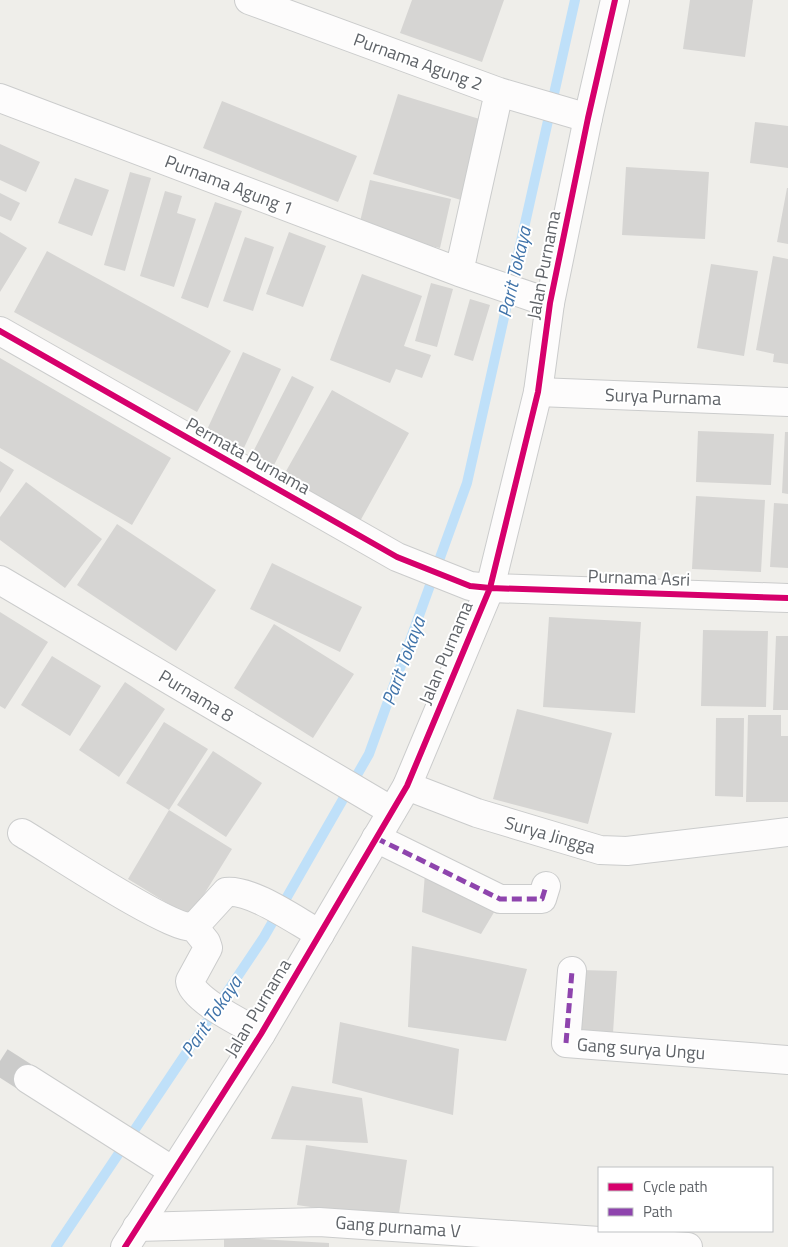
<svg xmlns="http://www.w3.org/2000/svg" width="788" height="1247" font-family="'Titillium Web',sans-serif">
  <rect width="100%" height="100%" fill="#efeeea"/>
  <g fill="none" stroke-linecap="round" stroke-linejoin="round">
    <!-- stream -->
    <path stroke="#bfe0f9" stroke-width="10" d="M 56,1247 L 264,937 L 369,754 L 467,483 L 575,0"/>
  </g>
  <!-- building -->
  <path fill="#d6d5d3" d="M 412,0 L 504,0 L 482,62 L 400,33 Z
    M 690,0 L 753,0 L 745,57 L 683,49 Z
    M 398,94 L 486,121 L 461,200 L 373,174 Z
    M 222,101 L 357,156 L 338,202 L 203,148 Z
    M 755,122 L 788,126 L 788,168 L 750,163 Z
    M 0,144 L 40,162 L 26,192 L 0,180 Z
    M 626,167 L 709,172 L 705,239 L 622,235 Z
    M 130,172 L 151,178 L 125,271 L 104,265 Z
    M 75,178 L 109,190 L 92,236 L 58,223 Z
    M 370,180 L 451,199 L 440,248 L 358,230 Z
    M 787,188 L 788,188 L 788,244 L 777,242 Z
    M 165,191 L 182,196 L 177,213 L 196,219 L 174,287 L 140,276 Z
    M 0,193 L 20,203 L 11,221 L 0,216 Z
    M 215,202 L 242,211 L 208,308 L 181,298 Z
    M 0,232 L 27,248 L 0,292 Z
    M 289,232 L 326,246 L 303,307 L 266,294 Z
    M 245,237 L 274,247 L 253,311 L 223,301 Z
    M 47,251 L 231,351 L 197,412 L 14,312 Z
    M 773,256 L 788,259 L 788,364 L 773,362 L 774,354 L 756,350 Z
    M 711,264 L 758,271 L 744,356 L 697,348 Z
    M 362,274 L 422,296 L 404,346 L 431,355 L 422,378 L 396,369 L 390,383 L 330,360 Z
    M 431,283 L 453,289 L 437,347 L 415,341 Z
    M 470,299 L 490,305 L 473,361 L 454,355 Z
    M 243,352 L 281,369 L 242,452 L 205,434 Z
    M 0,358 L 171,458 L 132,525 L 0,448 Z
    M 292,376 L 314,387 L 274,465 L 252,454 Z
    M 332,390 L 409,433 L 359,523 L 281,480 Z
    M 698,431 L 774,434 L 771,485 L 696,482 Z
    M 785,432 L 788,432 L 788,494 L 782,493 Z
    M 0,461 L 14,470 L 0,493 Z
    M 26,482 L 102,539 L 65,588 L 0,540 L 0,517 Z
    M 696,496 L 765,500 L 761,572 L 692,569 Z
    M 774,503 L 788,504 L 788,568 L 770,567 Z
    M 117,524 L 216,590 L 176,651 L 77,585 Z
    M 272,563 L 362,607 L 340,652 L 250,609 Z
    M 0,612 L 48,642 L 5,709 L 0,706 Z
    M 549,617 L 641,622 L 635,713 L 543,707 Z
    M 274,624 L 354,674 L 313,738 L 234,688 Z
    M 703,630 L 768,631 L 766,707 L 701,706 Z
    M 776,636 L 788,636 L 788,710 L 773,710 Z
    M 52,656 L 101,686 L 70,736 L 21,705 Z
    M 125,682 L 165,709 L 119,777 L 79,750 Z
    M 517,709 L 612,733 L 588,824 L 493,799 Z
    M 748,715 L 781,715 L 781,736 L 788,736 L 788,802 L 746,802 Z
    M 716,718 L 744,718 L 743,797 L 715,796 Z
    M 164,722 L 208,749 L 169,810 L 126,783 Z
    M 213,751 L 262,783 L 226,837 L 177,805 Z
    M 169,810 L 232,849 L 190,917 L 128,879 Z
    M 425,873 L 499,904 L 481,934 L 422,912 Z
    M 412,946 L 527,969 L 506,1041 L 408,1027 Z
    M 580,970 L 617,971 L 613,1033 L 579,1035 Z
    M 340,1022 L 459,1049 L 453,1115 L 332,1083 Z
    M 292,1086 L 362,1098 L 368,1143 L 271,1139 Z
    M 306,1145 L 407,1160 L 398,1220 L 297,1205 Z
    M 224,1237 L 329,1243 L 329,1247 L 224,1247 Z"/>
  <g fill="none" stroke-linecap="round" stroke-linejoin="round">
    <!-- minor-tunnel -->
    <path stroke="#cbcbca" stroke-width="28" stroke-dasharray="28 14" stroke-linecap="butt" d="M 0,1061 L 28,1079"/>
    <!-- minor casing -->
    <g stroke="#cbcccc" stroke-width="30">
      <path id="minor" d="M 249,0 L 499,92 L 588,118
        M 0,98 L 459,272 L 550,303
        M 459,272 L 499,92
        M 0,331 L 397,557 L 470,586 L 490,588 L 788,598
        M 538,392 L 788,402
        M 0,580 L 392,811
        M 407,786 L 477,813 L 600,850 L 627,851 L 788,832
        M 22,833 C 51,850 170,930 194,927 L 226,892 C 252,889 296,921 320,934
        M 376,838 L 500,899 L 542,899 L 546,886
        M 194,927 L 206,942 L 208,948 L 190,981 C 191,999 245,1025 261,1034
        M 572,971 L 566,1043 L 788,1060
        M 28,1079 L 173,1171
        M 137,1227 L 319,1222 L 688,1247"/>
    </g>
    <!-- tertiary casing -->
    <g stroke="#cbcccc" stroke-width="30">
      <path id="tertiary" d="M 125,1247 L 261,1034 L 407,786 L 490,588 L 538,392 L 550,303 L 588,118 L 615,0"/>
    </g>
    <!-- minor -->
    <use href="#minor" stroke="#fdfcfc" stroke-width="28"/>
    <!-- tertiary -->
    <use href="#tertiary" stroke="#fdfcfc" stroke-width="28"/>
    <!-- quiet -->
    <path stroke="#8e44ad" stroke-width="5" stroke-dasharray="10 5" stroke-linecap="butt" d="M 376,838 L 500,899 L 542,899 L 546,886
      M 566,1043 L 572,971"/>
    <!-- cycleway casing -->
    <g stroke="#fff" stroke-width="9">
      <path id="cycleway" d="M 0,331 L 397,557 L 470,586 L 490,588 L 788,598
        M 125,1247 L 261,1034 L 407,786 L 490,588 L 538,392 L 550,303 L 588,118 L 615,0"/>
    </g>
    <!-- cycleway -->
    <use href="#cycleway" stroke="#d6006c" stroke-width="6"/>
  </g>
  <g text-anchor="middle" stroke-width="4" stroke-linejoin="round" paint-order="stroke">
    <!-- street labels -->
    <g font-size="18" fill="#5f6368" stroke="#fff">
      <text transform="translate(418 62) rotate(20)" y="6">Purnama Agung 2</text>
      <text transform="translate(229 185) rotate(21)" y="6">Purnama Agung 1</text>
      <text transform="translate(544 265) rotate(-79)" y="6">Jalan Purnama</text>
      <text transform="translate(663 397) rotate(2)" y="6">Surya Purnama</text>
      <text transform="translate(248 456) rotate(29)" y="6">Permata Purnama</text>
      <text transform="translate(639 578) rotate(2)" y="6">Purnama Asri</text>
      <text transform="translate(446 653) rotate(-67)" y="6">Jalan Purnama</text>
      <text transform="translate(196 696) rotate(31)" y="6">Purnama 8</text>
      <text transform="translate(550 835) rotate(16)" y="6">Surya Jingga</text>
      <text transform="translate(258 1008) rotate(-59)" y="6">Jalan Purnama</text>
      <text transform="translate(641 1049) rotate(4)" y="6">Gang surya Ungu</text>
      <text transform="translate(398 1227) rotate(4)" y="6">Gang purnama V</text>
    </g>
    <!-- water labels -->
    <g font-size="19" font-style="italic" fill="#4174aa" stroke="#fff">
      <text transform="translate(514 272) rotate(-77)" y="7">Parit Tokaya</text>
      <text transform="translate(403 661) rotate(-70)" y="7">Parit Tokaya</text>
      <text transform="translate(211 1016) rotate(-56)" y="7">Parit Tokaya</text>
    </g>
  </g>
  <!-- legend -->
  <rect x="598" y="1167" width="175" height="65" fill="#ffffff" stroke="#bfc1c3"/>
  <rect x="608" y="1183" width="25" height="8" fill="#d6006c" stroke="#bfc1c3"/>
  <text x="643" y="1192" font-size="15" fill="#5f6368">Cycle path</text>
  <rect x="608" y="1208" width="25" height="8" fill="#8e44ad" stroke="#bfc1c3"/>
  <text x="643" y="1217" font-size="15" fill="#5f6368">Path</text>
</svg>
